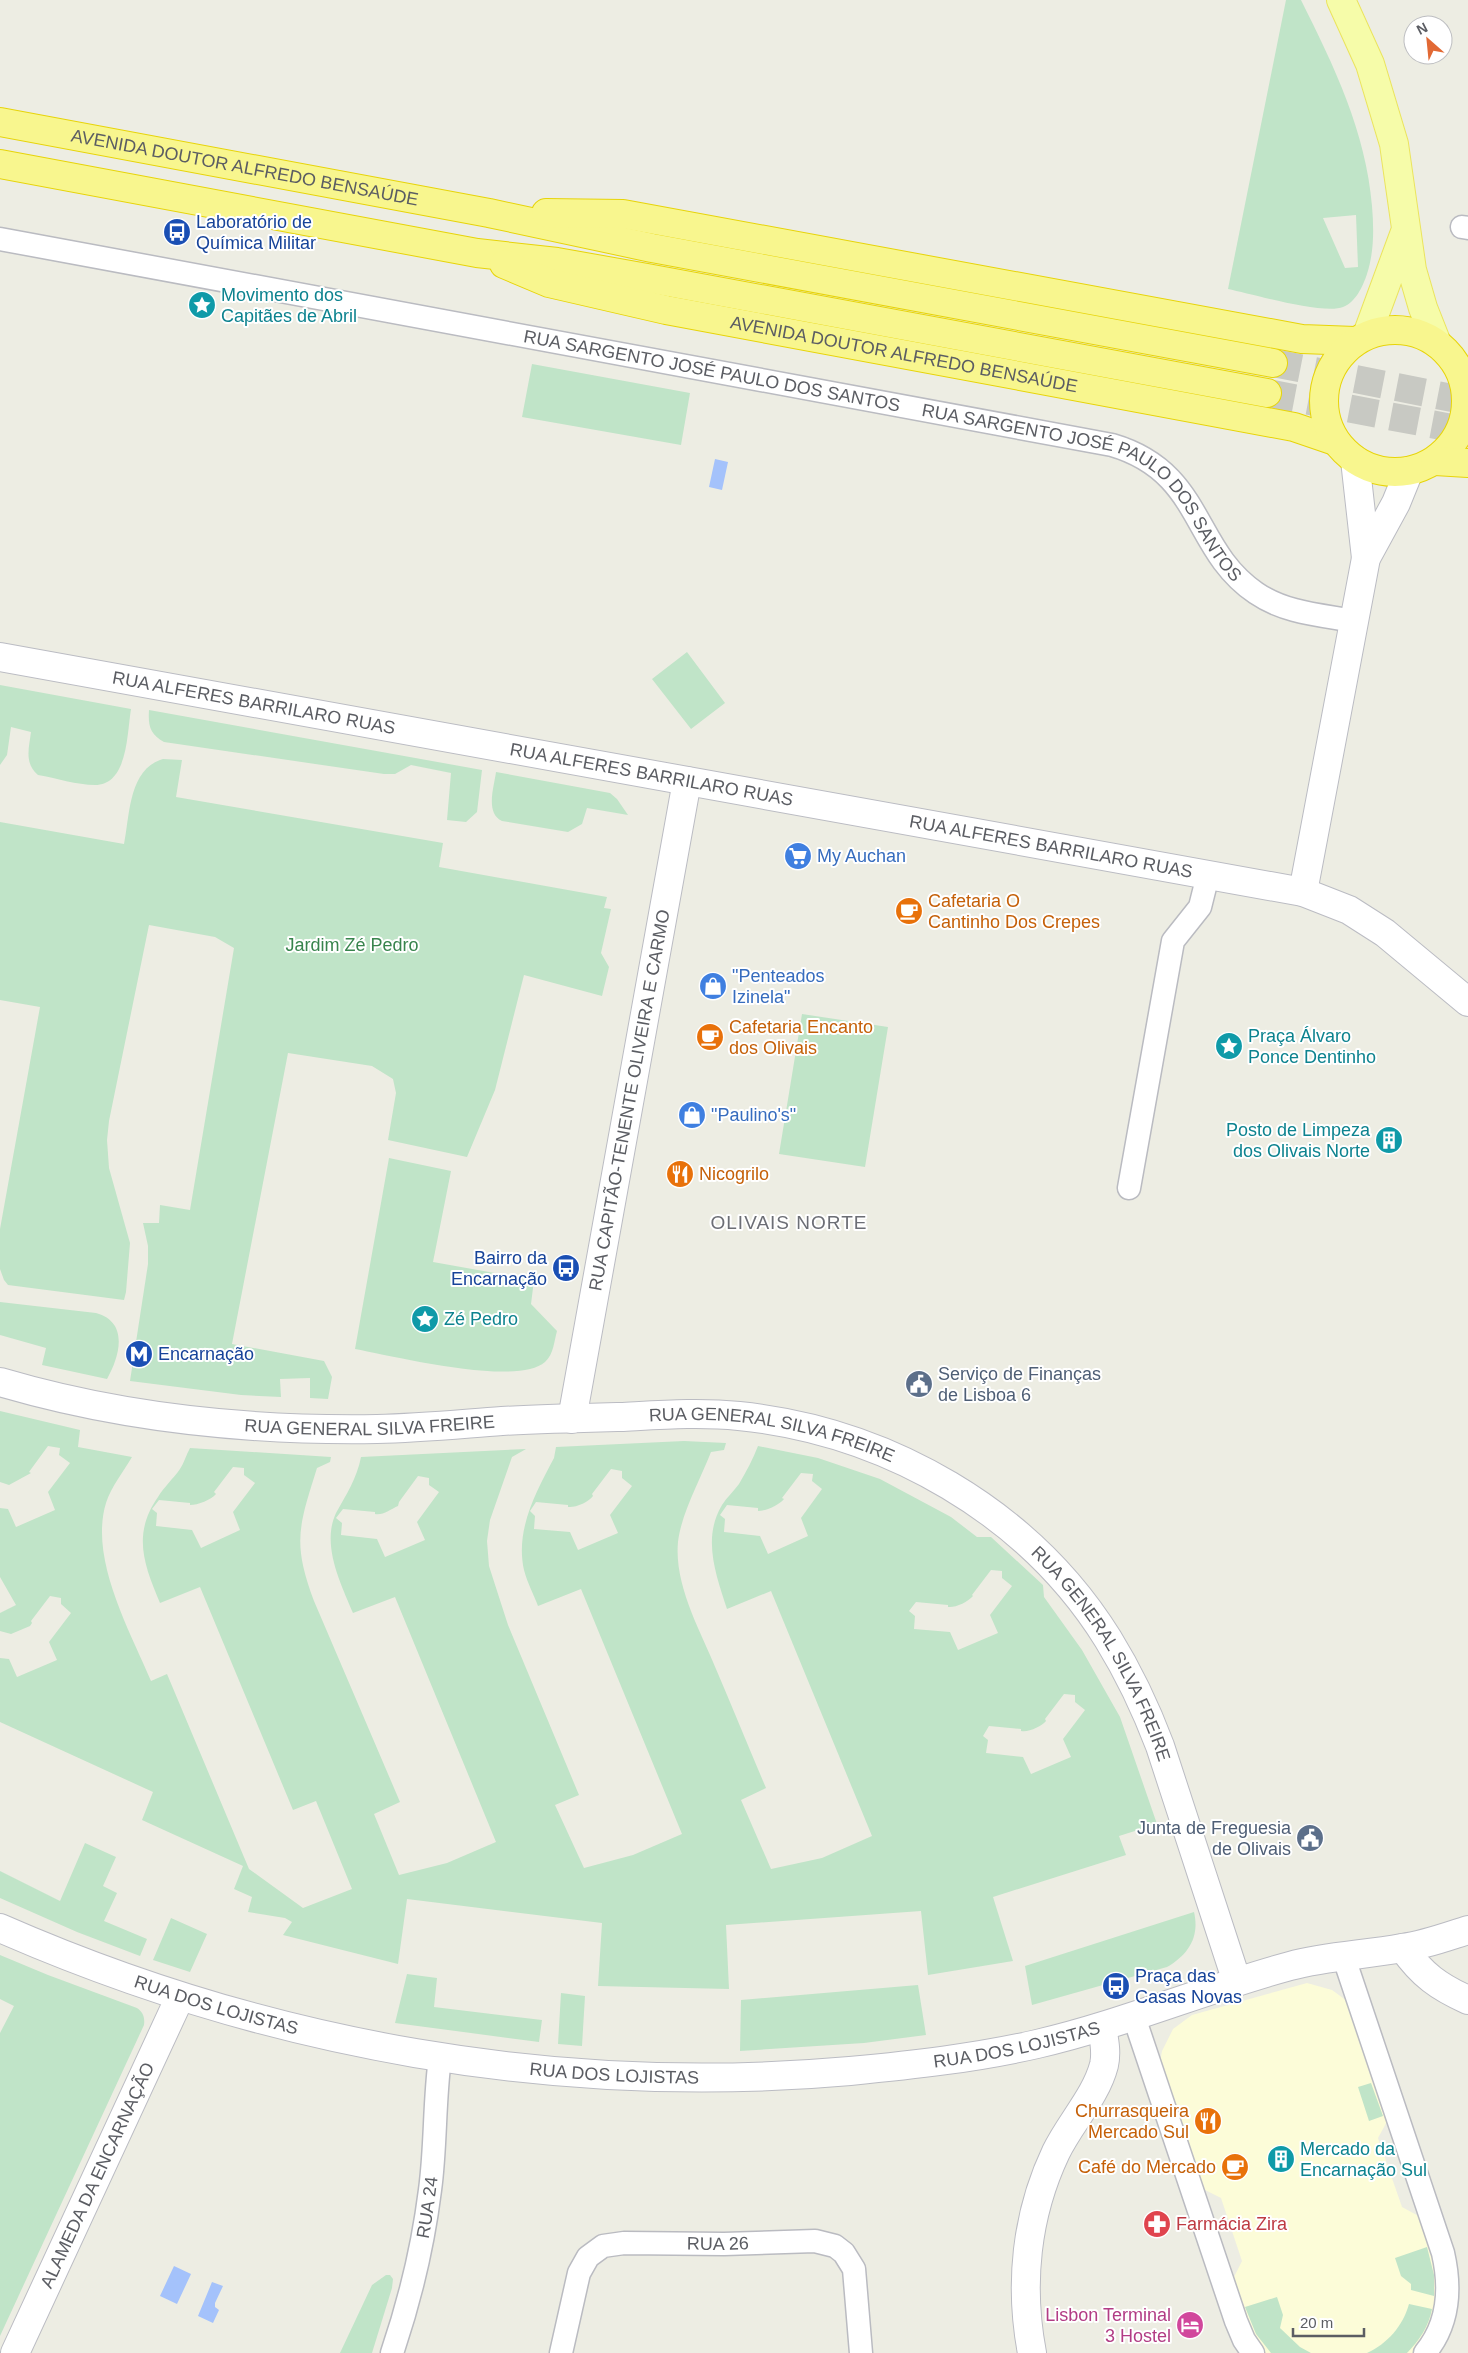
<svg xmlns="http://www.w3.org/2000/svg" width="1468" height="2353" font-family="Helvetica,sans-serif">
  <rect width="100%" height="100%" fill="#edede3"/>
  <!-- commercial -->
  <path fill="#fcfcd8" d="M 1307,1983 L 1332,1990 L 1347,2001 L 1390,2116 L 1378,2138 L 1402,2207 L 1424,2219 L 1436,2255 L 1438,2314 L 1417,2353 L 1262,2353 L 1251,2337 L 1231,2283 L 1242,2261 L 1221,2198 L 1199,2187 L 1160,2062 L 1162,2051 L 1173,2029 L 1192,2015 Z"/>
  <!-- green -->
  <path fill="#c0e4c8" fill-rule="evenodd" d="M 1286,0 L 1301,0 C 1334,66 1366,132 1372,206 C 1374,230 1374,252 1367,274 C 1363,286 1356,302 1343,307 C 1324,315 1252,294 1228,289 ZM 1356,215 L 1358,267 L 1345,268 L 1323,218 Z
    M 532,364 L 690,393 L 681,445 L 522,417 Z
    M 687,652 L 725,703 L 691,729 L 652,679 Z
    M 0,685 L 131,709 C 127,733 128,785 95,785 C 77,785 56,778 38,775 C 24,763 29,748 31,732 L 11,727 L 7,755 L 0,765 Z
    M 149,710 L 482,770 L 477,812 L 466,822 L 447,820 L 451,773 L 411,765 L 395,774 L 384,774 L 164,742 C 150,734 148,726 149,710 Z
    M 163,759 L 182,760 L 176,797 L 443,843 L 439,867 L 607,897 L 604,908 L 611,909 L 601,953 L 609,967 L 602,996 L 524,975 L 495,1090 L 467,1157 L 388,1140 L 396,1093 L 393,1079 L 372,1066 L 288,1053 L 232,1344 L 324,1361 L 332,1377 L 328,1399 L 310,1398 L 310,1378 L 280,1379 L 281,1397 L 241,1395 L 130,1381 L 148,1264 L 148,1246 L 143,1223 L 159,1223 L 160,1205 L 190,1210 L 234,948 L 215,937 L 149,925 L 109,1121 L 107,1140 L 109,1168 L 130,1243 L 126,1292 L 124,1300 L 8,1285 L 4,1280 L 0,1269 L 0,1229 L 40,1007 L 0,1000 L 0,822 L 124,844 C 130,816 128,769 163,759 Z
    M 496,772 L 610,793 L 617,799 L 628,815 L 587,808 L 582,824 L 568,832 L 502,821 C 485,813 494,787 496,772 Z
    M 802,1014 L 888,1027 L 865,1167 L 779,1154 Z
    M 389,1158 L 451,1171 L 433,1262 L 534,1280 L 531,1304 L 557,1331 C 554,1341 554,1354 545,1362 C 517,1387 393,1356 355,1349 Z
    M 0,1302 L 96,1313 C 129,1322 120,1356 107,1379 L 42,1365 L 46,1348 L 0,1335 Z
    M 0,1411 L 80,1430 L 78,1447 L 132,1457 C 124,1471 111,1487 106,1503 C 89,1559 130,1631 151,1681 L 167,1674 L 249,1869 L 303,1908 L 352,1889 L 316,1801 L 293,1810 L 200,1587 L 160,1603 C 144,1565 132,1534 158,1497 C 164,1487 173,1479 180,1469 C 184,1463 186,1455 190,1448 L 331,1457 L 330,1462 L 317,1468 C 299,1526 292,1542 314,1601 L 400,1802 L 374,1814 L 399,1875 L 447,1863 L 496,1842 L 395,1597 L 353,1613 C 341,1584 321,1545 336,1513 C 346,1495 357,1478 361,1457 L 526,1449 L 512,1457 L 490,1520 L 487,1541 L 489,1566 L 508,1625 L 579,1795 L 555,1805 L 584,1868 L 633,1855 L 682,1834 L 581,1589 L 538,1606 C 534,1595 527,1582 524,1570 C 515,1530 536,1492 554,1458 L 556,1447 L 684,1441 L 726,1443 L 724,1450 L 711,1452 C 701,1478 681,1514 678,1542 C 674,1585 700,1630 716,1669 C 733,1709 749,1748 766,1788 L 741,1800 L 771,1869 L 822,1858 L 872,1836 L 771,1591 L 727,1609 C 716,1575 702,1538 722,1505 C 727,1497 734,1491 739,1484 C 746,1472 753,1459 758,1446 L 818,1458 L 880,1479 L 951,1517 L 977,1537 L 991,1537 L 1043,1585 L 1044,1597 L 1082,1650 L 1120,1717 L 1157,1824 L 1119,1836 L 1126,1855 L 993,1897 L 1013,1961 L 928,1975 L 921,1911 L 726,1925 L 729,1989 L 598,1986 L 602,1923 L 407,1899 L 398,1964 L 283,1935 L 292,1922 L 285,1918 L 248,1912 L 252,1897 L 234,1889 L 243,1866 L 142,1820 L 153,1792 L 0,1722 L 0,1658 L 9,1659 L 17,1677 L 57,1660 L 49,1642 L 71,1613 L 61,1604 L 61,1598 L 50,1596 L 31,1621 L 32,1623 L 30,1626 L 11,1634 L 0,1631 L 0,1613 L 16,1605 L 0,1577 L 0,1508 L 8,1509 L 16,1527 L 55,1510 L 48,1492 L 70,1463 L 59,1455 L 60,1448 L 48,1446 L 29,1472 L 31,1473 L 9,1485 L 0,1482 ZM 233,1467 L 244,1468 L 244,1475 L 255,1483 L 233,1512 L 240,1530 L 201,1548 L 192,1530 L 156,1526 L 157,1513 L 152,1509 L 159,1500 L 190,1503 L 190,1505 C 198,1505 211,1500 216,1494 L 214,1492 ZM 611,1469 L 622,1471 L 622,1478 L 632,1486 L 610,1515 L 618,1533 L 578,1550 L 570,1532 L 534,1529 L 535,1516 L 530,1511 L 536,1502 L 568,1505 L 568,1507 C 575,1508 589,1502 593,1496 L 592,1494 ZM 801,1473 L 813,1474 L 812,1481 L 822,1489 L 801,1518 L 808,1536 L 768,1554 L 760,1536 L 724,1532 L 725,1519 L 720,1515 L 727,1505 L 758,1508 L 758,1511 C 766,1511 779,1505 784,1499 L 782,1498 ZM 418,1476 L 429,1478 L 429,1485 L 439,1492 L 417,1522 L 425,1540 L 385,1557 L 377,1539 L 341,1535 L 342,1523 L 336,1518 L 343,1509 L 375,1512 L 375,1514 C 382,1516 391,1509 398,1506 L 399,1502 ZM 991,1570 L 1002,1571 L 1002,1578 L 1012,1586 L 990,1615 L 998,1633 L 958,1650 L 950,1632 L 914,1629 L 915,1616 L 909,1611 L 916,1602 L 948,1605 L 948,1607 C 955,1608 968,1602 973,1596 L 972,1595 ZM 1064,1694 L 1075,1695 L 1075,1702 L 1085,1710 L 1063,1739 L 1071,1757 L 1031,1774 L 1023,1757 L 986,1753 L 988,1740 L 983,1736 L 989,1726 L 1021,1729 L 1021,1731 C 1028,1733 1042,1726 1046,1721 L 1045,1719 Z
    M 85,1843 L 116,1857 L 103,1886 L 117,1893 L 104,1921 L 147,1939 L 140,1956 L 77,1932 L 0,1898 L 0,1871 L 60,1901 Z
    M 1194,1912 C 1200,1937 1188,1955 1167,1967 L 1032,2005 L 1025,1966 Z
    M 171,1918 L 207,1934 L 190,1972 L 153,1960 Z
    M 0,1955 L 48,1975 L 137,2008 C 143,2012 145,2017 144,2025 L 0,2336 L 0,2033 L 14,2006 L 0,1999 Z
    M 407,1974 L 437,1978 L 434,2007 L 542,2020 L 539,2042 L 395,2023 Z
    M 918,1985 L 926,2035 L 864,2043 L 740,2051 L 741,2000 Z
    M 561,1993 L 585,1996 L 582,2046 L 558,2044 Z
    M 1371,2083 L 1383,2116 L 1369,2121 L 1358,2087 Z
    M 1427,2247 L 1434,2275 L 1434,2296 L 1411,2290 L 1411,2284 L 1401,2276 L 1395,2258 Z
    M 386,2275 L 390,2275 L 393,2279 L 392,2288 L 372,2353 L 340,2353 L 372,2285 Z
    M 1277,2297 L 1283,2315 L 1280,2328 L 1300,2347 L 1311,2353 L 1271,2353 L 1256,2334 L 1245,2307 Z
    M 1409,2304 L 1432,2309 C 1429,2326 1419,2341 1407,2353 L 1367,2353 C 1387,2344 1403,2326 1409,2304 Z"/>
  <!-- water -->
  <path fill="#a4c2fb" d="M 715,459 L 728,462 L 722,490 L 709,487 Z
    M 174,2266 L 191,2274 L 177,2304 L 160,2296 Z
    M 212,2282 L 223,2286 L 215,2303 L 215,2307 L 219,2310 L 213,2323 L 198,2316 Z"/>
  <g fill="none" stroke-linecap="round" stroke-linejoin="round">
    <!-- highway-tunnel -->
    <path stroke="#c8c9c3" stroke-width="28" stroke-dasharray="28 14" stroke-linecap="butt" d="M 1273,363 L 1468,401
      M 1267,393 L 1468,431"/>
    <!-- street casing -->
    <g stroke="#babbc1" stroke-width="25">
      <g id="street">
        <path d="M 1462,227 L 1468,228"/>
        <path id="s1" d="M 0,239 L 1112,445 C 1204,472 1191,549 1256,593 C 1285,613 1321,615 1354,621"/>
        <path d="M 1129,1188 L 1173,941 L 1200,907 L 1208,875"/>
        <path d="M 1343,1955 L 1443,2253 C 1451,2288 1449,2324 1425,2353"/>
        <path d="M 1134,2017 L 1236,2321 L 1244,2340 L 1253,2353"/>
        <path id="s2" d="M 392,2353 C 410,2300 423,2246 430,2190 C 436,2146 434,2102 440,2058"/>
        <path id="s3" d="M 561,2353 L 579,2273 L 588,2257 L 603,2246 L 624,2243 L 724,2244 L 815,2241 L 835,2246 L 844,2253 L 854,2269 L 861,2353"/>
      </g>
    </g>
    <!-- secondary casing -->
    <g stroke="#bbbcc3" stroke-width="30">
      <g id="secondary">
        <path d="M 1355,460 L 1366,558"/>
        <path id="s4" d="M 0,657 L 1303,892 L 1349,910 L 1385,933 L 1468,1002"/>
        <path d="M 1303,892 L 1366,558 L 1396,503 L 1409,471"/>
        <path id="s5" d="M 0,1382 C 122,1418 251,1431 377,1429 C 419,1428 460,1424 502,1421 C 541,1419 581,1418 620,1417 C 660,1415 699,1412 739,1416 C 887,1431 1029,1512 1108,1639 C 1129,1673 1146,1709 1160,1746 L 1237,1982"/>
        <path id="s6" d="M 572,1419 L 687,781"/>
        <path id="s7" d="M 0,1928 C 267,2045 558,2097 850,2071 C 912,2065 976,2058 1037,2044 C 1123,2024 1205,1989 1290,1966 C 1327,1956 1365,1955 1402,1948 C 1425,1945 1446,1937 1468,1930"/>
        <path d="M 1403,1948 C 1422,1975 1439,1987 1468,2000"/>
        <path id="s8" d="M 15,2353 L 180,1997"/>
        <path d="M 1032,2353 C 1019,2285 1026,2215 1056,2152 C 1070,2123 1096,2096 1104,2065 C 1107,2052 1104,2039 1102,2027"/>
      </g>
    </g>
    <!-- primary casing -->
    <g stroke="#ebe45d" stroke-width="30">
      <path id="primary" d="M 1341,0 L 1370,64 L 1394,144 L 1412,270 L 1423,308 L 1436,341
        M 1367,335 L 1405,232"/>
    </g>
    <!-- highway casing -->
    <g stroke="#e7d409" stroke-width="30">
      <g id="highway">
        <path id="s9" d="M 0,122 L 489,213 L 652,248 L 1273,363"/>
        <path d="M 0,164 L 477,253 L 557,262 L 647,278 L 1267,393"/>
        <path d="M 546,213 L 623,214 L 1302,339 L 1355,341"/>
        <path id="s10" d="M 504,264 L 549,283 L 666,310 L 1294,427 L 1335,441"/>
        <circle cx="1395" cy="401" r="71"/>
        <path d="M 1435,461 L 1468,463"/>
      </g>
    </g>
    <!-- street -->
    <use href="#street" stroke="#fff" stroke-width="22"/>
    <!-- secondary -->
    <use href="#secondary" stroke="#fff" stroke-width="28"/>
    <!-- primary -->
    <use href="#primary" stroke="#f6fca9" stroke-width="28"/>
    <!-- highway -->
    <use href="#highway" stroke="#f8f68e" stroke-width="28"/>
  </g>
  <!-- icons -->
  <defs>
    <g id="bus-disc" transform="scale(1.4375)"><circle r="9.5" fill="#1a4fb4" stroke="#fff"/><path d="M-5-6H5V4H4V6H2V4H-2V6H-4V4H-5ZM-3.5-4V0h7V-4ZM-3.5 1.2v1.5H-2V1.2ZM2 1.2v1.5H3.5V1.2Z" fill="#fff"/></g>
    <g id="sight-disc" transform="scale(1.4375)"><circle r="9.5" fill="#0f9aa8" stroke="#fff"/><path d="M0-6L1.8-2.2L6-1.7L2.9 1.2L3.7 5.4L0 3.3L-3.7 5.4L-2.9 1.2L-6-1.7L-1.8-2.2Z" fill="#fff"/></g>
    <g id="supermarket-disc" transform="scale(1.4375)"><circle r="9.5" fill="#3f7fe0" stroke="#fff"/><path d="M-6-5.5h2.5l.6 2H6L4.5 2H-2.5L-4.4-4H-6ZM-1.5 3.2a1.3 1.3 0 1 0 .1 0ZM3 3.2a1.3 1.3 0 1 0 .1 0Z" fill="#fff"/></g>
    <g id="cafe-disc" transform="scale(1.4375)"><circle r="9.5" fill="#e8710a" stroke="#fff"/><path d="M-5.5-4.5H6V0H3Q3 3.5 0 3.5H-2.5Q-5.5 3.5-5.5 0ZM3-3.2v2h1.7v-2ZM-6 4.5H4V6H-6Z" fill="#fff"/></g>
    <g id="shop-disc" transform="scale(1.4375)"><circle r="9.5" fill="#3f7fe0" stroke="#fff"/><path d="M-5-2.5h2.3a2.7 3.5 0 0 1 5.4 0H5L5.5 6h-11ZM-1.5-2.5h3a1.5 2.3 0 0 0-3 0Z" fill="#fff"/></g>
    <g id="building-disc" transform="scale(1.4375)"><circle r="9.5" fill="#0f9aa8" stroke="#fff"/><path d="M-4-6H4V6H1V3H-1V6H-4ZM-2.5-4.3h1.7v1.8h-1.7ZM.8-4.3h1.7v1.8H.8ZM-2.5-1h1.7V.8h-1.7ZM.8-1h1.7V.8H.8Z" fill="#fff"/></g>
    <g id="restaurant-disc" transform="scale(1.4375)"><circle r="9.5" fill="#e8710a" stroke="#fff"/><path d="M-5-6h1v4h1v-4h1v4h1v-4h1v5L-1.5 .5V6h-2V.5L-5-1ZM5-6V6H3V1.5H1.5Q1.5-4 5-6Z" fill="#fff"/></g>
    <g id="metro-disc" transform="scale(1.4375)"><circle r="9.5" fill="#1a4fb4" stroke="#fff"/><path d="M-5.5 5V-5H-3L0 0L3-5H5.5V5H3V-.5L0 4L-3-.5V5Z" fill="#fff"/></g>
    <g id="civic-disc" transform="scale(1.4375)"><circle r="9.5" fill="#5c6f8a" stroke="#fff"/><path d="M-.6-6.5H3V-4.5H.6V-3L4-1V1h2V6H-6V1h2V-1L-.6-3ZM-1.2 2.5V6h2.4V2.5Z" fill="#fff"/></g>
    <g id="pharmacy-disc" transform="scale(1.4375)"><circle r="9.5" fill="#e0444e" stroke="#fff"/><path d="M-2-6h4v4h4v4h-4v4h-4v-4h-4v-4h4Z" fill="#fff"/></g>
    <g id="hotel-disc" transform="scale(1.4375)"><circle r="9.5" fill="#d1479c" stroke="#fff"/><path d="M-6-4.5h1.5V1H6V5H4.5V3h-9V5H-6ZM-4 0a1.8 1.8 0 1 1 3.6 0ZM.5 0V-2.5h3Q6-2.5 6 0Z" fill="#fff"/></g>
  </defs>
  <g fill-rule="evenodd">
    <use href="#bus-disc" x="177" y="232"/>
    <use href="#sight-disc" x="202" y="305"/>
    <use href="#supermarket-disc" x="798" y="856"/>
    <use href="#cafe-disc" x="909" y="911"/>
    <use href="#shop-disc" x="713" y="986"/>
    <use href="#cafe-disc" x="710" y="1037"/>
    <use href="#sight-disc" x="1229" y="1046"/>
    <use href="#shop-disc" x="692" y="1115"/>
    <use href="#building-disc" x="1389" y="1140"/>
    <use href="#restaurant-disc" x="680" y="1174"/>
    <use href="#bus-disc" x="566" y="1268"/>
    <use href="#sight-disc" x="425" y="1319"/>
    <use href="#metro-disc" x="139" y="1354"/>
    <use href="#civic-disc" x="919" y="1384"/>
    <use href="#civic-disc" x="1310" y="1838"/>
    <use href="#bus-disc" x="1116" y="1986"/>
    <use href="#restaurant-disc" x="1208" y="2121"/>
    <use href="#building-disc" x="1281" y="2159"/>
    <use href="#cafe-disc" x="1235" y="2167"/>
    <use href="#pharmacy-disc" x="1157" y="2224"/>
    <use href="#hotel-disc" x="1190" y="2325"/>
  </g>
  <g text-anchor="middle" stroke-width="4" stroke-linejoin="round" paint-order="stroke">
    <!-- street labels -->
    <g font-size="18" fill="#5b5d63" stroke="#fff">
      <text dy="6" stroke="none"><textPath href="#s9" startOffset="249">AVENIDA DOUTOR ALFREDO BENSAÚDE</textPath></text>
      <text dy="6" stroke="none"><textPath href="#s10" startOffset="411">AVENIDA DOUTOR ALFREDO BENSAÚDE</textPath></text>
      <text dy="6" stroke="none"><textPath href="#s1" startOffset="724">RUA SARGENTO JOSÉ PAULO DOS SANTOS</textPath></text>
      <text dy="6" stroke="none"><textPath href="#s1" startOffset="1129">RUA SARGENTO JOSÉ PAULO DOS SANTOS</textPath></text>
      <text dy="6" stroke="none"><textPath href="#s4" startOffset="258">RUA ALFERES BARRILARO RUAS</textPath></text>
      <text dy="6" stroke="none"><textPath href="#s4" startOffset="662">RUA ALFERES BARRILARO RUAS</textPath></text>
      <text dy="6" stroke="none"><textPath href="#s4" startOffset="1068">RUA ALFERES BARRILARO RUAS</textPath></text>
      <text dy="6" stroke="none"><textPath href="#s6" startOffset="324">RUA CAPITÃO-TENENTE OLIVEIRA E CARMO</textPath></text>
      <text dy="6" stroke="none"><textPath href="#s5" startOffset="374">RUA GENERAL SILVA FREIRE</textPath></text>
      <text dy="6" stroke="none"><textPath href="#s5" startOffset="779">RUA GENERAL SILVA FREIRE</textPath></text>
      <text dy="6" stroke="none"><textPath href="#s5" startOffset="1199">RUA GENERAL SILVA FREIRE</textPath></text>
      <text dy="6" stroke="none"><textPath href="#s7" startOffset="230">RUA DOS LOJISTAS</textPath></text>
      <text dy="6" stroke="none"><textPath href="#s7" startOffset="1040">RUA DOS LOJISTAS</textPath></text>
      <text dy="6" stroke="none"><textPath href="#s7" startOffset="635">RUA DOS LOJISTAS</textPath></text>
      <text dy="6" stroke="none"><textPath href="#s8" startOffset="196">ALAMEDA DA ENCARNAÇÃO</textPath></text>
      <text dy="6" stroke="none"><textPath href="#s2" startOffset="150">RUA 24</textPath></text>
      <text dy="6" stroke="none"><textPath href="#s3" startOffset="234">RUA 26</textPath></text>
    </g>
    <!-- transit labels -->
    <g font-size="18" fill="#164399" stroke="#fff" text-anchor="start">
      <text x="196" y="228">Laboratório de<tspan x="196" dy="21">Química Militar</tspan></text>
      <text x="547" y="1264" text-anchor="end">Bairro da<tspan x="547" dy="21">Encarnação</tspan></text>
      <text x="158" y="1360">Encarnação</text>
      <text x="1135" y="1982">Praça das<tspan x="1135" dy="21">Casas Novas</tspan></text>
    </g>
    <!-- culture labels -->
    <g font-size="18" fill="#0d838f" stroke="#fff" text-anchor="start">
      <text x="221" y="301">Movimento dos<tspan x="221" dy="21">Capitães de Abril</tspan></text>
      <text x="1248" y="1042">Praça Álvaro<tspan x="1248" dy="21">Ponce Dentinho</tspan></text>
      <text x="1370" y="1136" text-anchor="end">Posto de Limpeza<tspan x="1370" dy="21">dos Olivais Norte</tspan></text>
      <text x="444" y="1325">Zé Pedro</text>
      <text x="1300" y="2155">Mercado da<tspan x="1300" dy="21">Encarnação Sul</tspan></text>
    </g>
    <!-- shop labels -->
    <g font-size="18" fill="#366cbe" stroke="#fff" text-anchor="start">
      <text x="817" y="862">My Auchan</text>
      <text x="732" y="982">"Penteados<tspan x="732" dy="21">Izinela"</tspan></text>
      <text x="711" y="1121">"Paulino's"</text>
    </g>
    <!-- food labels -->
    <g font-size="18" fill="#c56008" stroke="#fff" text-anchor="start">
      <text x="928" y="907">Cafetaria O<tspan x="928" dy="21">Cantinho Dos Crepes</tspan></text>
      <text x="729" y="1033">Cafetaria Encanto<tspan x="729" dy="21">dos Olivais</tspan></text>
      <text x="699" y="1180">Nicogrilo</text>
      <text x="1189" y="2117" text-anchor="end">Churrasqueira<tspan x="1189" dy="21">Mercado Sul</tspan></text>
      <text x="1216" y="2173" text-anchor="end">Café do Mercado</text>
    </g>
    <!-- park labels -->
    <g font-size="18" fill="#38844d" stroke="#fff">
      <text x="352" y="951">Jardim Zé Pedro</text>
    </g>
    <!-- service labels -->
    <g font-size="18" fill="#4e5e75" stroke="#fff" text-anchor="start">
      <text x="938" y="1380">Serviço de Finanças<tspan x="938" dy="21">de Lisboa 6</tspan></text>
      <text x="1291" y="1834" text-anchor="end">Junta de Freguesia<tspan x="1291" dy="21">de Olivais</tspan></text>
    </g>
    <!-- health labels -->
    <g font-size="18" fill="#be3a42" stroke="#fff" text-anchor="start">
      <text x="1176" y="2230">Farmácia Zira</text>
    </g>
    <!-- hotel labels -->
    <g font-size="18" fill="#b23c85" stroke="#fff" text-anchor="end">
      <text x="1171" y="2321">Lisbon Terminal<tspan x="1171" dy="21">3 Hostel</tspan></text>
    </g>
    <!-- neighbourhood labels -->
    <g font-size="19" letter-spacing="1" fill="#6c6e75" stroke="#fff">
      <text x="789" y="1229">OLIVAIS NORTE</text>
    </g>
  </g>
  <!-- north arrow -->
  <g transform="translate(1428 40) rotate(333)"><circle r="24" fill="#ffffff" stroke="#bdbec1"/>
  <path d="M0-4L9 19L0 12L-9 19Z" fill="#e26934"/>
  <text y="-8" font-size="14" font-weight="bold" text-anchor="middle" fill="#5b5d63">N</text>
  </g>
  <!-- scale -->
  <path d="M1293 2328v8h71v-8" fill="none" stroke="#5b5d63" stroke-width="2.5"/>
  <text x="1300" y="2328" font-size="15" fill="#5b5d63" stroke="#ffffff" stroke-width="4" paint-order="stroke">20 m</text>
</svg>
